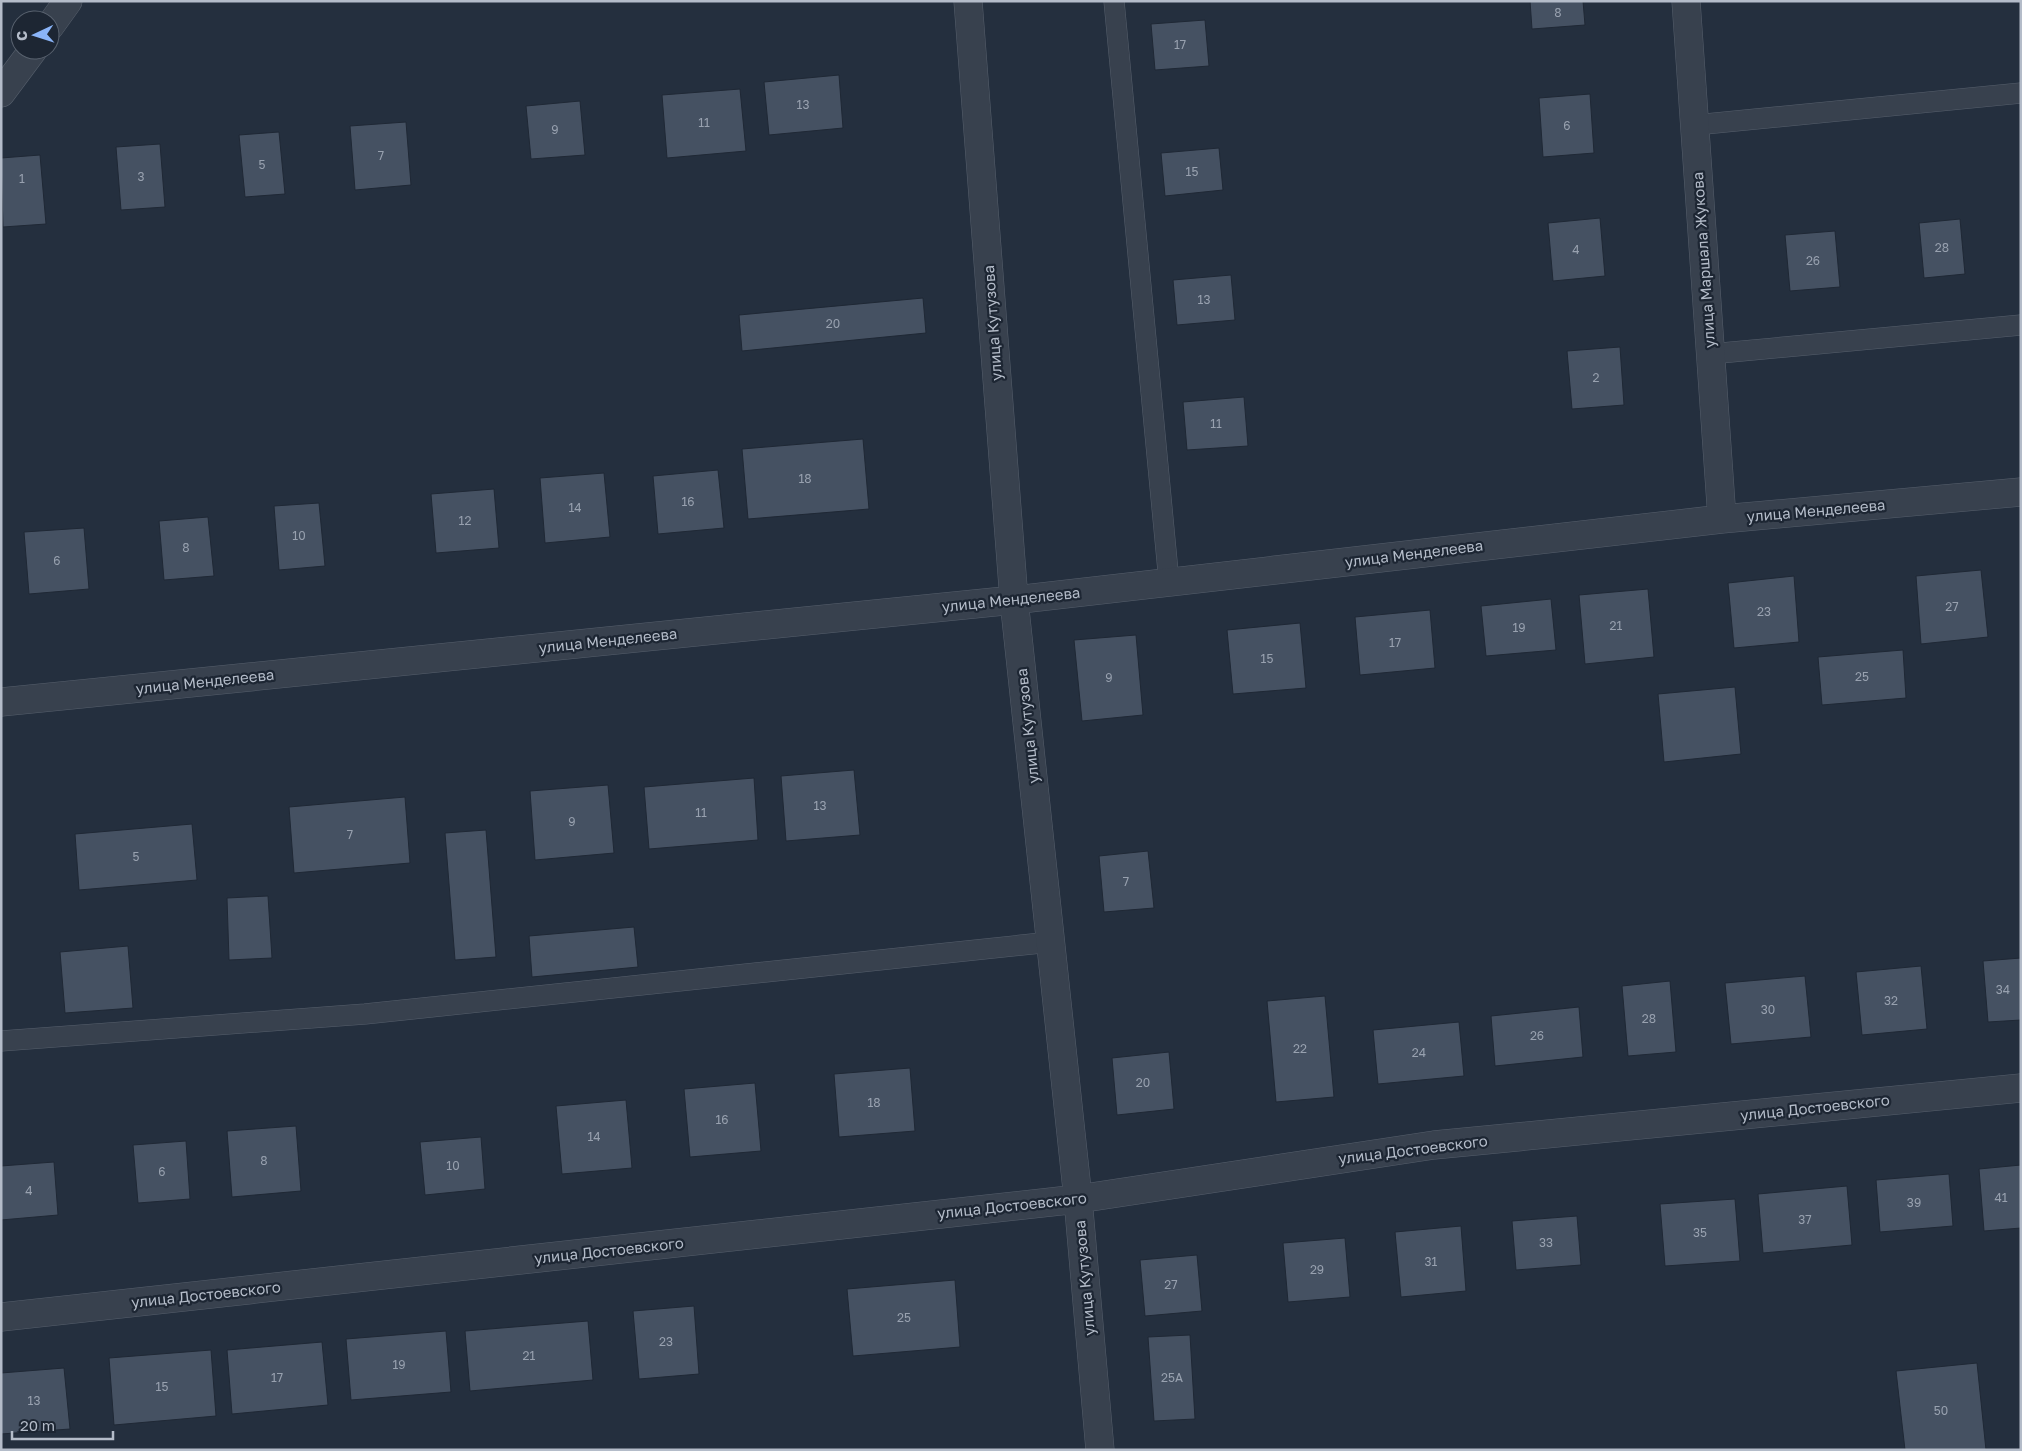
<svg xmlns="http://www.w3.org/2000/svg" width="2022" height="1451" font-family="'Golos Text',sans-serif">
  <rect width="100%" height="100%" fill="#242f3e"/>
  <!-- building -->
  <path fill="#455162" stroke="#1f2835" d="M 1530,1 L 1583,1 L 1585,25 L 1532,29 Z
    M 1205,20 L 1209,66 L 1155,70 L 1151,24 Z
    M 839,75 L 843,128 L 769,135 L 764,82 Z
    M 740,89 L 746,151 L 667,158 L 662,95 Z
    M 1590,94 L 1594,153 L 1543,157 L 1539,98 Z
    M 580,101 L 585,155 L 531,159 L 526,106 Z
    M 406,122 L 411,185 L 355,190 L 350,126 Z
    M 279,132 L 285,194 L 245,197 L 239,135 Z
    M 160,144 L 165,207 L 121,210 L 116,147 Z
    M 1219,148 L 1223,190 L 1165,196 L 1161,153 Z
    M 40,155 L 46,224 L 3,227 L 1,158 Z
    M 1600,218 L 1605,276 L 1553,281 L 1548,223 Z
    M 1960,219 L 1965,274 L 1924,278 L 1919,223 Z
    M 1835,231 L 1840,287 L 1790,291 L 1785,235 Z
    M 1231,275 L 1235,320 L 1177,325 L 1173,280 Z
    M 923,298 L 926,333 L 742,351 L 739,315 Z
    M 1620,347 L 1624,405 L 1572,409 L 1567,351 Z
    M 1244,397 L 1248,446 L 1187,450 L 1183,402 Z
    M 863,439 L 869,509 L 748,519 L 742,449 Z
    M 718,470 L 724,528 L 658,534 L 653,476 Z
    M 604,473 L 610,537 L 545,543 L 540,478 Z
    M 494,489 L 499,548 L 436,553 L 431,494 Z
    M 319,503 L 325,566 L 279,570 L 274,506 Z
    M 208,517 L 214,576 L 164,580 L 159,521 Z
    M 84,528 L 89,589 L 29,594 L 24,532 Z
    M 1981,570 L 1988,637 L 1921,644 L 1916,576 Z
    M 1794,576 L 1799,642 L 1734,648 L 1728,583 Z
    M 1648,589 L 1654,657 L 1585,664 L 1579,595 Z
    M 1551,599 L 1556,650 L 1486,656 L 1481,606 Z
    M 1430,610 L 1435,668 L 1360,675 L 1355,617 Z
    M 1300,623 L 1306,688 L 1233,694 L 1227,630 Z
    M 1136,635 L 1143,715 L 1082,721 L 1074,640 Z
    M 1903,650 L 1906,698 L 1822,705 L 1818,657 Z
    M 1735,687 L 1741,754 L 1664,762 L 1658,694 Z
    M 854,770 L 860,835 L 786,841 L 781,776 Z
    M 754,778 L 758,840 L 649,849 L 644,787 Z
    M 608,785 L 614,853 L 535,860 L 530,791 Z
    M 405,797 L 410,863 L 294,873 L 289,807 Z
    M 192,824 L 197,880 L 79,890 L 75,834 Z
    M 486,830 L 496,957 L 455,960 L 445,833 Z
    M 1148,851 L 1154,908 L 1104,912 L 1099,856 Z
    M 268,896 L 272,958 L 229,960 L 227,898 Z
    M 634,927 L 638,967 L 532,977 L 529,936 Z
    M 128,946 L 133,1008 L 65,1013 L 60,952 Z
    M 2021,958 L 2021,1020 L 1988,1022 L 1983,961 Z
    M 1921,966 L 1927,1029 L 1862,1035 L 1856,972 Z
    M 1805,976 L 1811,1037 L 1731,1044 L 1725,983 Z
    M 1670,981 L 1676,1052 L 1628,1056 L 1622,986 Z
    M 1325,996 L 1334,1097 L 1276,1102 L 1267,1001 Z
    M 1579,1007 L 1583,1057 L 1495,1066 L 1491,1016 Z
    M 1459,1022 L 1464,1076 L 1378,1084 L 1373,1030 Z
    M 1169,1052 L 1174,1109 L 1117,1115 L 1112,1058 Z
    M 910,1068 L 915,1131 L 839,1137 L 834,1074 Z
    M 755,1083 L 761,1151 L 690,1157 L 684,1089 Z
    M 626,1100 L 632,1168 L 562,1174 L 556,1106 Z
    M 296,1126 L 301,1191 L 232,1197 L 227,1131 Z
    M 481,1137 L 485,1189 L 425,1195 L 420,1142 Z
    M 186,1141 L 190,1199 L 138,1203 L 133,1145 Z
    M 54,1162 L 58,1215 L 1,1220 L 1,1166 Z
    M 2021,1165 L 2021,1228 L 1984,1231 L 1979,1169 Z
    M 1949,1174 L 1953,1226 L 1880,1232 L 1876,1180 Z
    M 1847,1186 L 1852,1245 L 1763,1253 L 1758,1194 Z
    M 1735,1199 L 1740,1261 L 1665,1266 L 1660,1204 Z
    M 1577,1216 L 1581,1265 L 1516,1270 L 1512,1221 Z
    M 1461,1226 L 1466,1291 L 1401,1297 L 1395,1232 Z
    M 1345,1238 L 1350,1297 L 1288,1302 L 1283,1243 Z
    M 1197,1255 L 1202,1311 L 1145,1316 L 1140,1260 Z
    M 955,1280 L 960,1347 L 853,1356 L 847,1289 Z
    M 694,1306 L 699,1374 L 639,1379 L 633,1311 Z
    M 588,1321 L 593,1380 L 470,1391 L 465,1331 Z
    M 446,1331 L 451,1392 L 351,1400 L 346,1339 Z
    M 1190,1335 L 1195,1419 L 1154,1421 L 1148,1337 Z
    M 322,1342 L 328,1405 L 232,1414 L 227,1350 Z
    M 211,1350 L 216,1416 L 114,1425 L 109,1358 Z
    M 1977,1363 L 1986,1450 L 1905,1450 L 1896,1371 Z
    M 64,1368 L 70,1429 L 1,1434 L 1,1373 Z"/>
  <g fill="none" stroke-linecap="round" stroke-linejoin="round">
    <!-- lane casing -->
    <g stroke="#565f6c" stroke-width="21">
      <path id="lane" d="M 1114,1 L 1169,582
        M 1695,125 L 2021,93
        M 1710,354 L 2021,325
        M 1,1041 L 365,1014 L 1051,942"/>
    </g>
    <!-- street casing -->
    <g stroke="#565f6c" stroke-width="29">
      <path id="street" d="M 968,1 L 1014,600 L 1078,1199 L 1100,1450
        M 1686,1 L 1722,519
        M 50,26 L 68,1
        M 1,93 L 33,50
        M 1,702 L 1014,600 L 1722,519 L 2021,492
        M 1,1317 L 1078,1199 L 1434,1145 L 2021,1088"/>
    </g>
    <!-- lane -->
    <use href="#lane" stroke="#38414e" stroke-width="20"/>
    <!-- street -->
    <use href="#street" stroke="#38414e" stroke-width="28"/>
  </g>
  <g text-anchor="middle" stroke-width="4.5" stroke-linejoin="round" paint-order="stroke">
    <!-- number labels -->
    <g font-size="12" fill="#98a1af">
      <text x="1558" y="17">8</text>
      <text x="1180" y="49">17</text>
      <text x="803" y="109">13</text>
      <text x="704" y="127">11</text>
      <text x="1567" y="130">6</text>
      <text x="555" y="134">9</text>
      <text x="381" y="160">7</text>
      <text x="262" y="169">5</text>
      <text x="1192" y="176">15</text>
      <text x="141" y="181">3</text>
      <text x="22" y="183">1</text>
      <text x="1942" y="252">28</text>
      <text x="1576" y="254">4</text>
      <text x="1813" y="265">26</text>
      <text x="1204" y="304">13</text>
      <text x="833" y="328">20</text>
      <text x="1596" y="382">2</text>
      <text x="1216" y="428">11</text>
      <text x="805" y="483">18</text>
      <text x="688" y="506">16</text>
      <text x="575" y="512">14</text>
      <text x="465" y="525">12</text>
      <text x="299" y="540">10</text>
      <text x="186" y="552">8</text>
      <text x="57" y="565">6</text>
      <text x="1952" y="611">27</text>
      <text x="1764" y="616">23</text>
      <text x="1616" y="630">21</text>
      <text x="1519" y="632">19</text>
      <text x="1395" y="647">17</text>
      <text x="1267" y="663">15</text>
      <text x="1862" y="681">25</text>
      <text x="1109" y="682">9</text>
      <text x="820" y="810">13</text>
      <text x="701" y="817">11</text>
      <text x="572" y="826">9</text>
      <text x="350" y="839">7</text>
      <text x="136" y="861">5</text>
      <text x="1126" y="886">7</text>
      <text x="2003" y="994">34</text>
      <text x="1891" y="1005">32</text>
      <text x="1768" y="1014">30</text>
      <text x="1649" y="1023">28</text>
      <text x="1537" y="1040">26</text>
      <text x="1300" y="1053">22</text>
      <text x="1419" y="1057">24</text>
      <text x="1143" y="1087">20</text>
      <text x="874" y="1107">18</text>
      <text x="722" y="1124">16</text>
      <text x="594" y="1141">14</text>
      <text x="264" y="1165">8</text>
      <text x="453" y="1170">10</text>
      <text x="162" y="1176">6</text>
      <text x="29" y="1195">4</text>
      <text x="2001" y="1202">41</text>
      <text x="1914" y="1207">39</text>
      <text x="1805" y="1224">37</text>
      <text x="1700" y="1237">35</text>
      <text x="1546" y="1247">33</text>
      <text x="1431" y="1266">31</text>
      <text x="1317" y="1274">29</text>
      <text x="1171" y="1289">27</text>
      <text x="904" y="1322">25</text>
      <text x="666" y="1346">23</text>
      <text x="529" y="1360">21</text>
      <text x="399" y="1369">19</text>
      <text x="277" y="1382">17</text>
      <text x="1172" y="1382">25А</text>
      <text x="162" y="1391">15</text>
      <text x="34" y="1405">13</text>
      <text x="1941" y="1415">50</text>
    </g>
    <!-- street labels -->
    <g font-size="15" fill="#b4bcc9" stroke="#1d2633">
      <text transform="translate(1704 260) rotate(-94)" y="5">улица Маршала Жукова</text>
      <text transform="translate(993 323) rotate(-94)" y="5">улица Кутузова</text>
      <text transform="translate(1816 511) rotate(-5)" y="5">улица Менделеева</text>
      <text transform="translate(1414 554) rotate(-7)" y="5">улица Менделеева</text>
      <text transform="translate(1011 600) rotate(-6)" y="5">улица Менделеева</text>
      <text transform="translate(608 641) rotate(-6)" y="5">улица Менделеева</text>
      <text transform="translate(205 682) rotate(-6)" y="5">улица Менделеева</text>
      <text transform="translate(1028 726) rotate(-96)" y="5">улица Кутузова</text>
      <text transform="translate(1815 1108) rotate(-6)" y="5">улица Достоевского</text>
      <text transform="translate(1413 1150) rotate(-7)" y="5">улица Достоевского</text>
      <text transform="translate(1012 1206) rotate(-6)" y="5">улица Достоевского</text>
      <text transform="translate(609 1251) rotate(-6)" y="5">улица Достоевского</text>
      <text transform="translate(1085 1278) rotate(-95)" y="5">улица Кутузова</text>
      <text transform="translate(206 1295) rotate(-6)" y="5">улица Достоевского</text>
    </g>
  </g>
  <!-- border -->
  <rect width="2022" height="1451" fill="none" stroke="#b4bcc9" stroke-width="5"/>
  <!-- north arrow -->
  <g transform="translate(35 35) rotate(266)"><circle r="24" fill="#1d2633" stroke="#59626f"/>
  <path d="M0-4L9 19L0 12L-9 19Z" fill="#8ab4f8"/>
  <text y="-8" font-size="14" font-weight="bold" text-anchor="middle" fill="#b4bcc9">С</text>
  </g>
  <!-- scale -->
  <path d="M12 1431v8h101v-8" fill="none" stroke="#b4bcc9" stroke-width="2.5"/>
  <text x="20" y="1431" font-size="15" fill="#b4bcc9" stroke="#1d2633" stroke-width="4" paint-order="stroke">20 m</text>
</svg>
